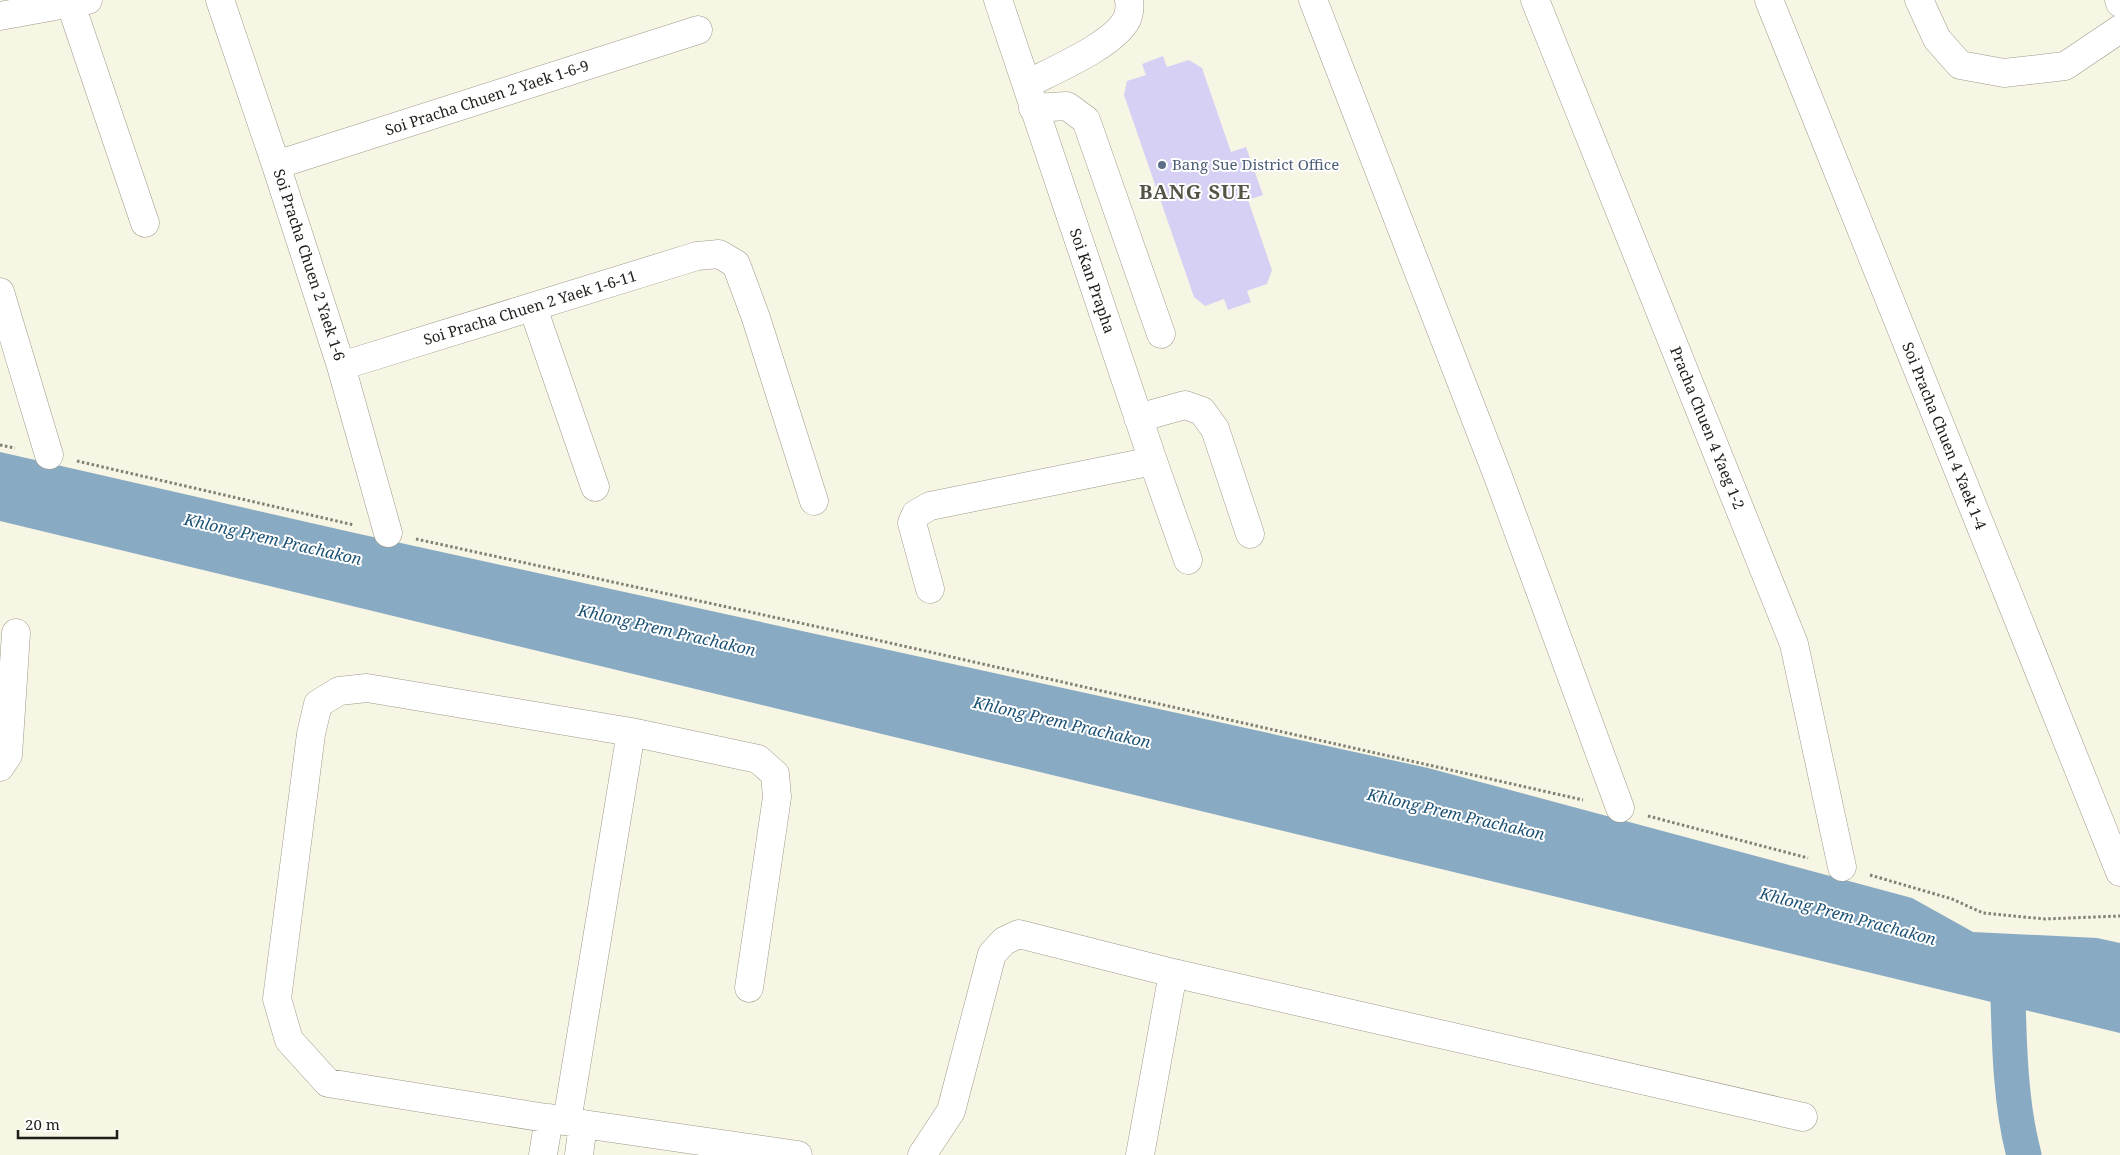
<svg xmlns="http://www.w3.org/2000/svg" width="2120" height="1155" font-family="'Noto Serif',serif">
  <rect width="100%" height="100%" fill="#f7f5e3"/>
  <!-- water -->
  <path fill="#89aac3" d="M 0,452 L 355,533 L 1428,768 L 1912,898 L 1973,932 L 2097,938 L 2120,943 L 2120,1033 L 0,521 Z"/>
  <g fill="none" stroke-linecap="round" stroke-linejoin="round">
    <!-- canal -->
    <path stroke="#89aac3" stroke-width="35" d="M 2007,960 C 2009,1021 2008,1096 2024,1155"/>
  </g>
  <!-- building -->
  <path fill="#d6d0f5" d="M 1163,56 L 1167,67 L 1189,60 L 1202,68 L 1231,152 L 1246,147 L 1263,195 L 1248,200 L 1272,270 L 1267,284 L 1247,291 L 1251,302 L 1228,310 L 1224,299 L 1205,306 L 1194,297 L 1124,95 L 1127,81 L 1146,75 L 1142,64 Z"/>
  <g fill="none" stroke-linecap="round" stroke-linejoin="round">
    <!-- minor casing -->
    <g stroke="#9d9a8a" stroke-width="29">
      <path id="minor" d="M 220,0 L 276,165 L 341,366 L 388,533
        M 998,0 L 1153,461 L 1188,560
        M 1313,0 L 1499,479 L 1620,808
        M 1535,0 L 1794,644 L 1842,867
        M 1769,0 L 2120,872
        M 1919,0 L 1937,39 L 1960,65 L 2004,73 L 2065,66 L 2120,29
        M 2119,0 L 2120,3
        M 70,2 L 145,223
        M 0,16 L 88,0
        M 1027,84 C 1054,70 1114,45 1127,19 C 1129,14 1130,6 1129,0
        M 1033,108 L 1067,106 L 1086,120 L 1161,334
        M 276,165 L 698,30
        M 0,292 L 49,455
        M 533,308 L 595,487
        M 341,366 L 697,256 L 719,254 L 736,264 L 756,318 L 814,501
        M 1138,418 L 1185,405 L 1202,411 L 1215,429 L 1250,534
        M 930,589 L 912,523 L 916,514 L 930,506 L 1153,461
        M 0,767 L 8,755 L 16,633
        M 749,988 L 777,797 L 775,774 L 758,759 L 631,732 L 367,688 L 339,691 L 318,704 L 311,734 L 277,999 L 289,1040 L 328,1083 L 583,1124 L 798,1155
        M 567,1121 L 631,732
        M 543,1155 L 549,1118
        M 579,1155 L 583,1124
        M 922,1155 L 951,1111 L 992,954 L 1004,941 L 1019,934 L 1173,973 L 1803,1117
        M 1140,1155 L 1173,973"/>
    </g>
    <!-- path -->
    <path stroke="#828075" stroke-width="3" stroke-dasharray="2.5 2.5" stroke-linecap="butt" d="M 0,445 L 15,448
      M 77,461 L 354,525
      M 416,539 L 846,633 L 1583,800
      M 1648,816 L 1808,858
      M 1870,875 L 1952,899 L 1983,913 L 2045,919 L 2120,916"/>
    <!-- minor -->
    <use href="#minor" stroke="#fff" stroke-width="28"/>
  </g>
  <!-- markers -->
  <circle fill="#5c6f8a" stroke="#fff" stroke-width="2" cx="1162" cy="165" r="5"/>
  <g text-anchor="middle" stroke-width="4" stroke-linejoin="round" paint-order="stroke">
    <!-- street labels -->
    <g font-size="15" fill="#1f1e18" stroke="#fff">
      <text transform="translate(487 98) rotate(-18)" y="5">Soi Pracha Chuen 2 Yaek 1-6-9</text>
      <text transform="translate(309 265) rotate(72)" y="5">Soi Pracha Chuen 2 Yaek 1-6</text>
      <text transform="translate(1092 281) rotate(71)" y="5">Soi Kan Prapha</text>
      <text transform="translate(530 308) rotate(-17)" y="5">Soi Pracha Chuen 2 Yaek 1-6-11</text>
      <text transform="translate(1707 428) rotate(68)" y="5">Pracha Chuen 4 Yaeg 1-2</text>
      <text transform="translate(1944 436) rotate(68)" y="5">Soi Pracha Chuen 4 Yaek 1-4</text>
    </g>
    <!-- service labels -->
    <g font-size="15" fill="#4e5e75" stroke="#fff" text-anchor="start">
      <text x="1172" y="170">Bang Sue District Office</text>
    </g>
    <!-- water labels -->
    <g font-size="16" font-style="italic" fill="#1b5174" stroke="#fff">
      <text transform="translate(273 539) rotate(13)" y="6">Khlong Prem Prachakon</text>
      <text transform="translate(667 630) rotate(13)" y="6">Khlong Prem Prachakon</text>
      <text transform="translate(1062 722) rotate(13)" y="6">Khlong Prem Prachakon</text>
      <text transform="translate(1456 814) rotate(13)" y="6">Khlong Prem Prachakon</text>
      <text transform="translate(1848 916) rotate(15)" y="6">Khlong Prem Prachakon</text>
    </g>
    <!-- district labels -->
    <g font-size="20" font-weight="bold" letter-spacing="1" fill="#555345" stroke="#fff">
      <text x="1195" y="199">BANG SUE</text>
    </g>
  </g>
  <!-- scale -->
  <path d="M18 1130v8h99v-8" fill="none" stroke="#1f1e18" stroke-width="2.5"/>
  <text x="25" y="1130" font-size="15" fill="#1f1e18" stroke="#ffffff" stroke-width="4" paint-order="stroke">20 m</text>
</svg>
